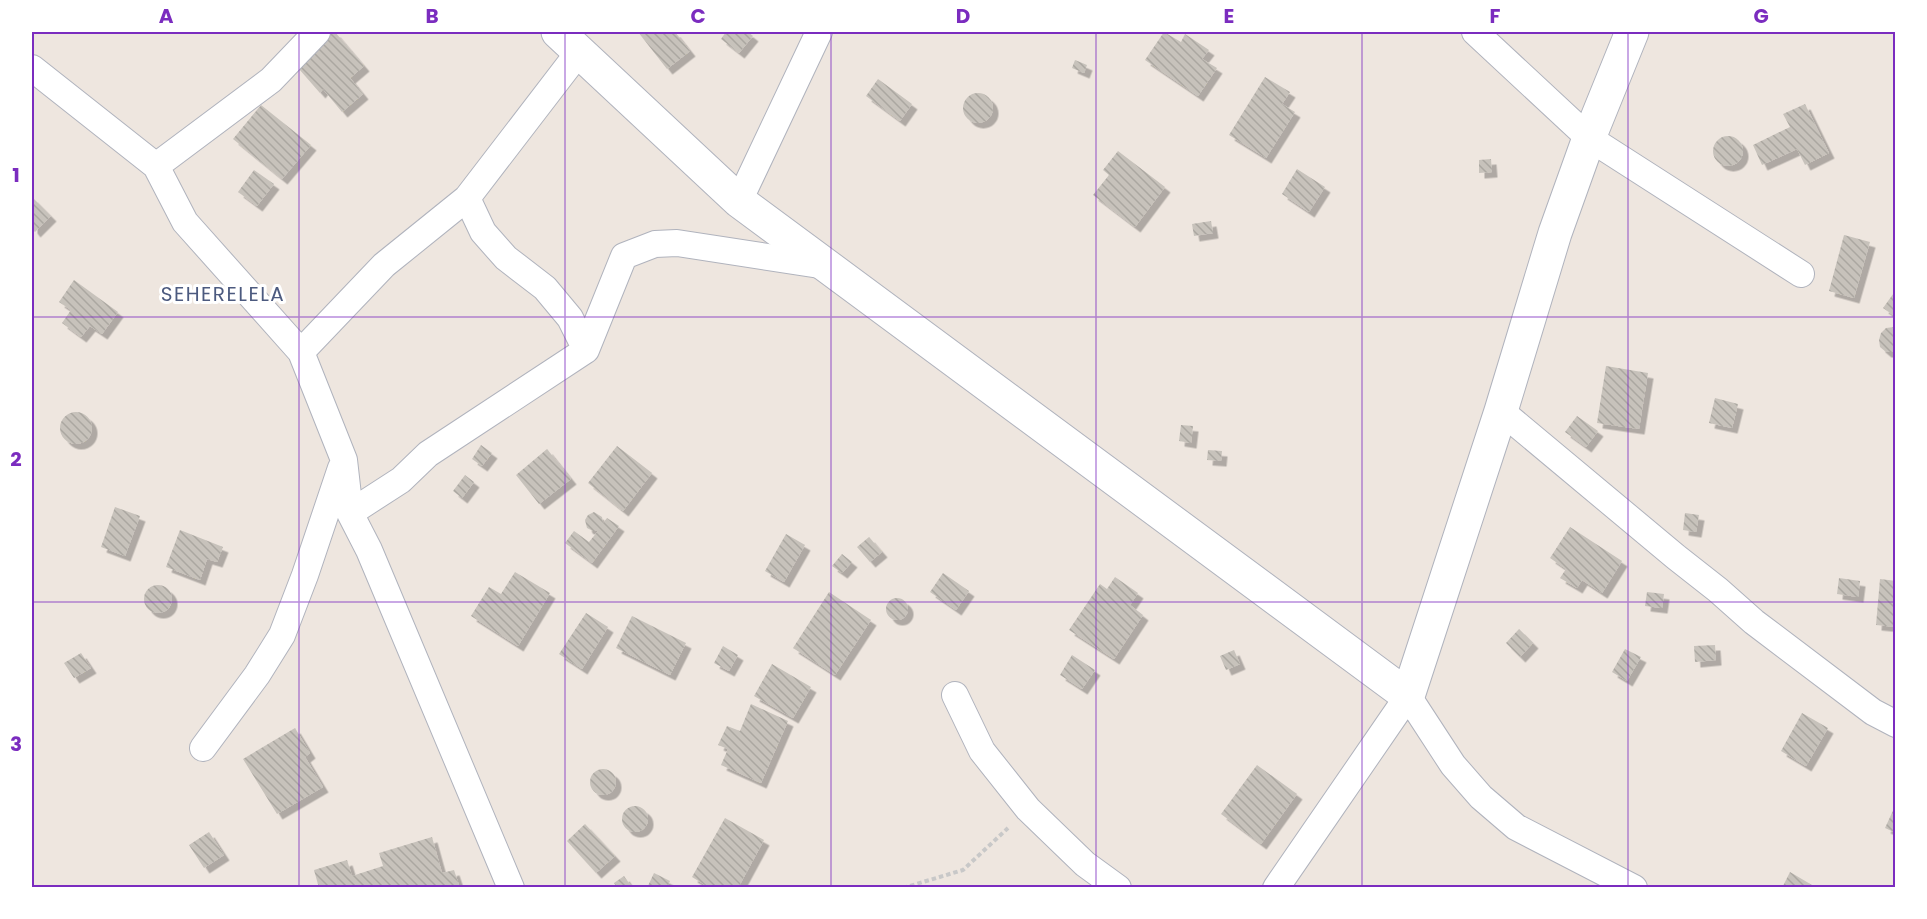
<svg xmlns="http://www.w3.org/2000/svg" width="1927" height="919" font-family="Poppins,sans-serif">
  <defs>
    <pattern id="building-back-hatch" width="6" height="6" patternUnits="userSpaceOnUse" patternTransform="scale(1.5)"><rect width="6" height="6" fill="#c7c2bb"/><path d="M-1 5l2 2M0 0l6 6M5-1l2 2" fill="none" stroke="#aba7a1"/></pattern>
    <filter id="shadow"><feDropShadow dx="5.5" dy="5.5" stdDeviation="0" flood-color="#0004"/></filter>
  </defs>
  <rect width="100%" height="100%" fill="#eee6df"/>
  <!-- building -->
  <path fill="url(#building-back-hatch)" filter="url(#shadow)" d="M 329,32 L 335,32 L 364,66 L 350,78 L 363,94 L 342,112 L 323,89 L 320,93 L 293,62 Z
    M 638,32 L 675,32 L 690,51 L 667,69 Z
    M 726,32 L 748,32 L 753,36 L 739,53 L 721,39 Z
    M 1164,32 L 1181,42 L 1185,34 L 1209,50 L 1202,59 L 1217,68 L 1198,96 L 1145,60 Z
    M 1075,60 L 1087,65 L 1084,73 L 1072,68 Z
    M 1265,77 L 1290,92 L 1282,104 L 1295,112 L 1266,158 L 1229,135 Z
    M 878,79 L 912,104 L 900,121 L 866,96 Z
    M963 108a15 15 0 1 1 30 0a15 15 0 1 1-30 0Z
    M 1805,104 L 1829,153 L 1805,165 L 1797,149 L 1762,165 L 1753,145 L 1790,127 L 1783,114 Z
    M 261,105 L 311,145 L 282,179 L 233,139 Z
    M1713 151a15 15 0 1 1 30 0a15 15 0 1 1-30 0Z
    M 1118,151 L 1165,187 L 1135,227 L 1093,195 L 1109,175 L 1103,170 Z
    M 1491,159 L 1492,172 L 1479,173 L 1479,160 Z
    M 1297,169 L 1325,187 L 1309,212 L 1282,194 Z
    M 254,170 L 274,184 L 257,206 L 238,192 Z
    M 32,197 L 51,216 L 35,232 L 32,228 Z
    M 1211,221 L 1213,233 L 1194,236 L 1192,224 Z
    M 1844,235 L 1870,242 L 1854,298 L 1829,291 Z
    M 74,280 L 118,312 L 102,334 L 90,326 L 81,337 L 62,323 L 71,310 L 59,302 Z
    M 1896,290 L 1896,317 L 1883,308 Z
    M 1894,327 L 1896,328 L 1896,352 L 1886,352 L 1880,347 L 1879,340 L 1881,333 L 1886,328 Z
    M 1606,366 L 1648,373 L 1639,429 L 1597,423 Z
    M 1715,398 L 1738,404 L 1732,428 L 1709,423 Z
    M60 428a16 16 0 1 1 32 0a16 16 0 1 1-32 0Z
    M 1577,416 L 1598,431 L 1586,447 L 1565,432 Z
    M 1181,425 L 1193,426 L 1191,443 L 1179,441 Z
    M 481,445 L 492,453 L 482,466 L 472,459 Z
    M 617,446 L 652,473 L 623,511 L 588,483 Z
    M 547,449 L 571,479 L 539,504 L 516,475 Z
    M 1208,450 L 1222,451 L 1221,461 L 1207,460 Z
    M 465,475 L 474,482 L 462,498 L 453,491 Z
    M 115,507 L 140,516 L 125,556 L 101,547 Z
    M 594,512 L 602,517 L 603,523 L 607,518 L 619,526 L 592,563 L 565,543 L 574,531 L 589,542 L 598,531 L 593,531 L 587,528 L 585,520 L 588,515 Z
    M 1685,513 L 1699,515 L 1696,532 L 1683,530 Z
    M 1570,527 L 1622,561 L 1602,593 L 1582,580 L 1577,588 L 1560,578 L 1566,569 L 1550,558 Z
    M 180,530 L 223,547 L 217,562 L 207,559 L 200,580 L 166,567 Z
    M 786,534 L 805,545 L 784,582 L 765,571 Z
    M 869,537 L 882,552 L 870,562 L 857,547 Z
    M 842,554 L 852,562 L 842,573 L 832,566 Z
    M 515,572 L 550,593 L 518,646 L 471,616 L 489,587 L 501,594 Z
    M 943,573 L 969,591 L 956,610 L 930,592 Z
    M 1115,577 L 1138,593 L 1130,605 L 1143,615 L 1114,659 L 1069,630 L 1100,584 L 1107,589 Z
    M 1839,578 L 1860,581 L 1858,597 L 1837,594 Z
    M 1880,579 L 1896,581 L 1896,627 L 1876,625 Z
    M144 599a14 14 0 1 1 28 0a14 14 0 1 1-28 0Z
    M 829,592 L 871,620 L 835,675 L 793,648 Z
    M 1647,592 L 1664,594 L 1662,608 L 1645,606 Z
    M886 609a11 11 0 1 1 22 0a11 11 0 1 1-22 0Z
    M 586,613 L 608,627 L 582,669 L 559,654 Z
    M 632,616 L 686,643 L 670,675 L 616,648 Z
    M 1519,629 L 1533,643 L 1520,657 L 1506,643 Z
    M 1715,645 L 1716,660 L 1695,662 L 1694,646 Z
    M 723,646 L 738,655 L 729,671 L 714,663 Z
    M 1625,649 L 1641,657 L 1627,681 L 1612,672 Z
    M 1234,650 L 1240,664 L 1226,670 L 1220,656 Z
    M 81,653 L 91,668 L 74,678 L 64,663 Z
    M 1072,655 L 1095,670 L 1082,689 L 1060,675 Z
    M 772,664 L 811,687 L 793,718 L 754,696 Z
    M 751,704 L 788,721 L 761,783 L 721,765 L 728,749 L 718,745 L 727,726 L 740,731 Z
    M 1802,713 L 1828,728 L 1806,766 L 1781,751 Z
    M 295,728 L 310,753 L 305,757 L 323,787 L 277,814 L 243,759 Z
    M 1257,765 L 1297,794 L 1261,844 L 1221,814 Z
    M590 782a13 13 0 1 1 26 0a13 13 0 1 1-26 0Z
    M 1896,804 L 1896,833 L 1885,828 Z
    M622 819a13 13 0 1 1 26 0a13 13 0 1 1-26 0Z
    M 725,818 L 764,840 L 738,888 L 710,888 L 692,877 Z
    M 585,824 L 615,856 L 596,873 L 567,841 Z
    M 209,832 L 224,855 L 204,868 L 189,845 Z
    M 432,837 L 442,873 L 454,870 L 460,888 L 319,888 L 314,870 L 347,860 L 352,876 L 383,866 L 379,853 Z
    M 1790,872 L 1817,888 L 1782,888 Z
    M 654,873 L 670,881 L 667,888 L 647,888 Z
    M 624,876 L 631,886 L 629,888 L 617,888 L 614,883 Z"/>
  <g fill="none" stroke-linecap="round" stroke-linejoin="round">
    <!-- street casing -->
    <g stroke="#b0b3bd" stroke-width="28">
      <path id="street" d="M 1475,32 L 1589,138 L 1801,274
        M 32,68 L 156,166 L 185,222 L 301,352 L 344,460 L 350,513 L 369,550 L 511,888
        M 156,166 L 271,80 L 317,32
        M 467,198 L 483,232 L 506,258 L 545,288 L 570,318 L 586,350
        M 739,201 L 819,32
        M 301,352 L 384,265 L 467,198 L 579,52
        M 1501,411 L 1676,557 L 1718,590 L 1754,622 L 1873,712 L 1896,724
        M 350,513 L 401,480 L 428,454 L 586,350 L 624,256 L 655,244 L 677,243 L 826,266
        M 955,695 L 982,751 L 1028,809 L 1085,864 L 1118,888
        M 203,748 L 257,675 L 282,635 L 305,575 L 341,468
        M 1276,888 L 1408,696 L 1453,765 L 1481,797 L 1516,827 L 1634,888"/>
    </g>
    <!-- secondary casing -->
    <g stroke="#b0b3bd" stroke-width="35">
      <path id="secondary" d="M 558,32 L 739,201 L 1408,696 L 1501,411 L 1555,233 L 1589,138 L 1632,32"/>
    </g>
    <!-- path -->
    <path stroke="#c8c8c8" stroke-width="4" stroke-dasharray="4.5 3" stroke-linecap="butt" d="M 903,888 L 963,870 L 1008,828"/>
    <!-- street -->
    <use href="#street" stroke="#fff" stroke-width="26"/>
    <!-- secondary -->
    <use href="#secondary" stroke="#fff" stroke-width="33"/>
  </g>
  <!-- grid -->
  <path fill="none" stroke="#7b2cbf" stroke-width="1.5" stroke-opacity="0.55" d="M 299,32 L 299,888M 565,32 L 565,888M 831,32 L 831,888M 1096,32 L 1096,888M 1362,32 L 1362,888M 1628,32 L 1628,888M 32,317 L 1896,317M 32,602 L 1896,602"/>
  <g text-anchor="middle" stroke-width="6" stroke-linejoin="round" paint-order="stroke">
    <!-- quarter labels -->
    <g font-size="20" letter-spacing="1.5" fill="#4c5a7f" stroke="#fff">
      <text x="223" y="301">SEHERELELA</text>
    </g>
  </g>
  <!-- border -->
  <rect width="1927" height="919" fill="none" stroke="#ffffff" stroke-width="66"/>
  <rect x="33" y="33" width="1861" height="853" fill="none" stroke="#7b2cbf" stroke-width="2"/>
  <g font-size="20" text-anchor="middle" font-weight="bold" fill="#7b2cbf">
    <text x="166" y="23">A</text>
    <text x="432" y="23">B</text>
    <text x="698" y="23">C</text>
    <text x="963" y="23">D</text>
    <text x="1229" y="23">E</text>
    <text x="1495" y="23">F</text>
    <text x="1761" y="23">G</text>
    <text x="16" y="182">1</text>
    <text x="16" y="466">2</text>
    <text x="16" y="751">3</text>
  </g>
</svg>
